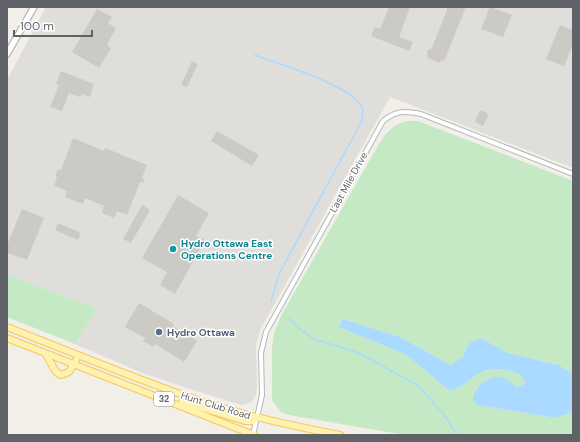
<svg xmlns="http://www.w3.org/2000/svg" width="580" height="442" font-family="'DM Sans',sans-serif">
  <rect width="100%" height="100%" fill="#f1efe8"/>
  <!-- industrial -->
  <path fill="#e0deda" d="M 46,7 L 573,7 L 573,168 L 390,97 L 260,330 L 256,345 L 257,387 L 256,395 L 252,401 L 247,404 L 241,405 L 187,388 L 140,372 L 75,344 L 97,308 L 7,275 L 7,80 Z"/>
  <!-- green -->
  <path fill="#c5e8c5" d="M 407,121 L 418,121 L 573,181 L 573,374 L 559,365 L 508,353 L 481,338 L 469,343 L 463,357 L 451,365 L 400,337 L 343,319 L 369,339 L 405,354 L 450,391 C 476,383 477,362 510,371 C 517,373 522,375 525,382 L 521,386 L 517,387 L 512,383 L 478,405 L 555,418 L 573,412 L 573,435 L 405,435 L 289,415 L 281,412 L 272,400 L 272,349 L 274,333 L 281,316 L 379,144 C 387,131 393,125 407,121 Z
    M 7,275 L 97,308 L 75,344 L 7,317 Z"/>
  <!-- water -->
  <path fill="#aadaff" d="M 343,319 L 400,337 L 451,365 L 463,357 L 469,343 L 481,338 L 508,353 L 559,365 L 573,374 L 573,412 L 555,418 L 478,405 L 473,401 C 473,388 488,375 501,377 C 507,378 512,384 517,387 L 521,386 L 525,382 C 522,375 517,373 510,371 C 477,362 476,383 450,391 L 405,354 L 339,327 Z"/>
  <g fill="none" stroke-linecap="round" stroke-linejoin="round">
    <!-- stream -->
    <path stroke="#aadaff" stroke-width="1.5" d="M 255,55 C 278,64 355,86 363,109 L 362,120 L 358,128 L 279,274 L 271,301
      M 289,318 L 298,328 L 314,339 L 359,353 L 417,385 L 443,413 L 457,435"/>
  </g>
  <!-- building -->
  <path fill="#cccac5" d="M 389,7 L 410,7 L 399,37 L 413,42 L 409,51 L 371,36 L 375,27 L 380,29 Z
    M 448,7 L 466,7 L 444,61 L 441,60 L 440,63 L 428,58 L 427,51 L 432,48 Z
    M 490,7 L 512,15 L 503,37 L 481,29 Z
    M 97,9 L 112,17 L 108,23 L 116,28 L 107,45 L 111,48 L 99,68 L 72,52 Z
    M 560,25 L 573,30 L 573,44 L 564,66 L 546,59 Z
    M 192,61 L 198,64 L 187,87 L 181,85 Z
    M 61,71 L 94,84 L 90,97 L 82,94 L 80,97 L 69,93 L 62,111 L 50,107 L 59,85 L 56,84 Z
    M 480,110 L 489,114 L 483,126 L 475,122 Z
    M 217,131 L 259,155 L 252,166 L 211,141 Z
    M 73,138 L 104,151 L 105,148 L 147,165 L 142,178 L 144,179 L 143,183 L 140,182 L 127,215 L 117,211 L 114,218 L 102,213 L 104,206 L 85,198 L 83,204 L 65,197 L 67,191 L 54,186 L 57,177 L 55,176 L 58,169 L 61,170 Z
    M 178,195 L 209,213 L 196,236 L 205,240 L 175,294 L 160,285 L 167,272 L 142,258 Z
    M 142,205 L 150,210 L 131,243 L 123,239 Z
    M 22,209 L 44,218 L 27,260 L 7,253 L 7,245 Z
    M 58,223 L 81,233 L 78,240 L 55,230 Z
    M 139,303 L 174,324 L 173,326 L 197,341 L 184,362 L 155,344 L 153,347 L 143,341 L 145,338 L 125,327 Z"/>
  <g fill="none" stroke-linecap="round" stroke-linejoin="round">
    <!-- street casing -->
    <g stroke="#b5b8bc" stroke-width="6">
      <path id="street" d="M 253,435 L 262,395 L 261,353 L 266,332 L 383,121 C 397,110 404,111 421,114 L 573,174"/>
    </g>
    <!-- secondary casing -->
    <g stroke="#b6babf" stroke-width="8">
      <path id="secondary" d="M 7,54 L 34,7"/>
    </g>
    <!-- primary casing -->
    <g stroke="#f2c960" stroke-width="8">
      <path id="primary" d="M 7,327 C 71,352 135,379 200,401 C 246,416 293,426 340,435
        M 7,338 L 254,435
        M 45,353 L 56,372 L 61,375 L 69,372 L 76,360
        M 182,402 L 245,421 L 252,421 L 258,417"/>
    </g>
    <!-- street -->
    <use href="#street" stroke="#fff" stroke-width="4"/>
    <!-- secondary -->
    <use href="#secondary" stroke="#fff" stroke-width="5.5"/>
    <!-- primary -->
    <use href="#primary" stroke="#fff2af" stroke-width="6"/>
  </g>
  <!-- markers -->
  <circle fill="#0f9aa8" stroke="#fff" stroke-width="1.5" cx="173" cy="249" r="4"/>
  <circle fill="#5c6f8a" stroke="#fff" stroke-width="1.5" cx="159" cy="332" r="4"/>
  <g text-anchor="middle" stroke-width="3" stroke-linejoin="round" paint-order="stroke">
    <!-- shield labels -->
    <rect fill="#fff" stroke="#8f9295" stroke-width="1" x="154" y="392" width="20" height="14" rx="3"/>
    <g font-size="9" font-weight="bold" fill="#5f6368">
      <text x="164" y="402">32</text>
    </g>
    <!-- street labels -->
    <g font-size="10" fill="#5f6368" stroke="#fff">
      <text transform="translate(348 182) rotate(-61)" y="4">Last Mile Drive</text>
      <text transform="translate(216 405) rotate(17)" y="4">Hunt Club Road</text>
    </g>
    <!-- culture labels -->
    <g font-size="10" font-weight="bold" fill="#0d838f" stroke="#fff" text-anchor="start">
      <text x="181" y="247">Hydro Ottawa East<tspan x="181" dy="12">Operations Centre</tspan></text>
    </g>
    <!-- service labels -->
    <g font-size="10" font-weight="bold" fill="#4e5e75" stroke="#fff" text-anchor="start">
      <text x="167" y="336">Hydro Ottawa</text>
    </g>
  </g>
  <!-- border -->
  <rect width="580" height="442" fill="none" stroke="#5f6368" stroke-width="16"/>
  <!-- scale -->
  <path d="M14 30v6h78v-6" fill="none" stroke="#5f6368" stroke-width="2"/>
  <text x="20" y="30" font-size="12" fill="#5f6368" stroke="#ffffff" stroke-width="3" paint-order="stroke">100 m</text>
</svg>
